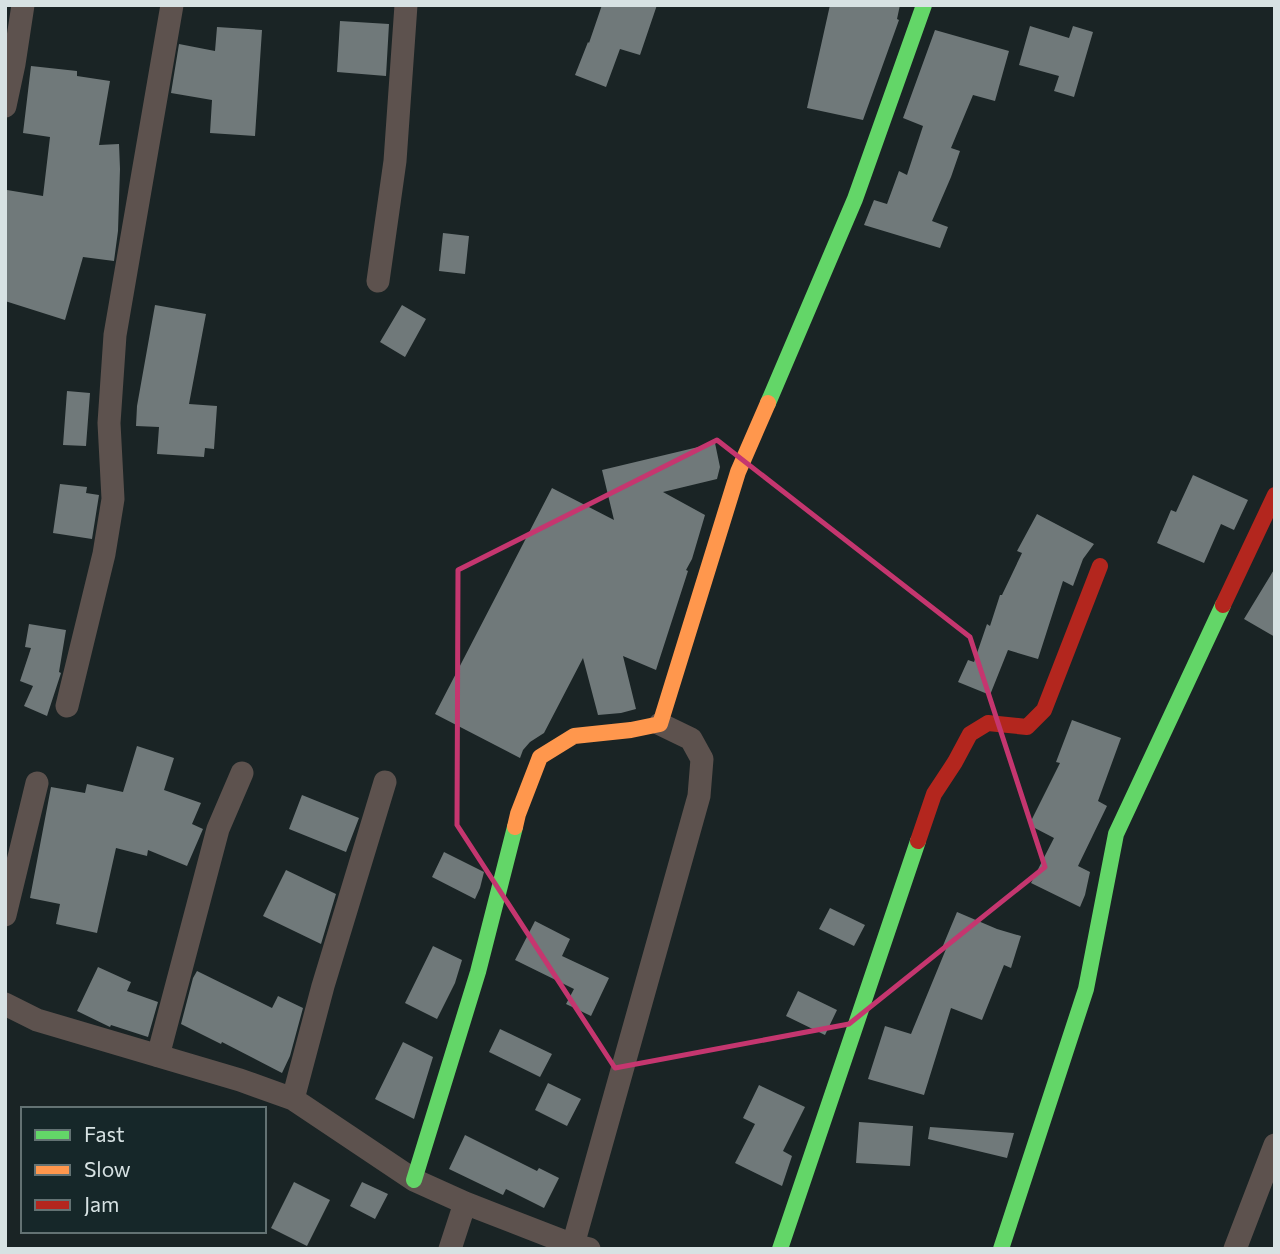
<svg xmlns="http://www.w3.org/2000/svg" width="1280" height="1254" font-family="Commissioner,sans-serif">
  <rect width="100%" height="100%" fill="#1a2425"/>
  <!-- building -->
  <path fill="#70797a" d="M 602,5 L 657,5 L 640,55 L 620,49 L 606,87 L 575,75 L 588,42 L 589,43 Z
    M 830,5 L 900,5 L 897,19 L 899,20 L 863,120 L 807,108 Z
    M 340,21 L 389,24 L 386,76 L 337,72 Z
    M 1030,26 L 1069,38 L 1073,26 L 1093,32 L 1074,97 L 1054,91 L 1059,76 L 1019,65 Z
    M 217,27 L 262,30 L 255,136 L 210,133 L 212,100 L 171,93 L 179,44 L 215,51 Z
    M 935,30 L 1009,51 L 995,101 L 973,95 L 951,148 L 960,151 L 951,177 L 932,221 L 948,227 L 940,248 L 864,225 L 874,200 L 887,204 L 899,171 L 907,175 L 923,126 L 903,118 Z
    M 31,66 L 77,71 L 77,76 L 110,81 L 99,145 L 119,144 L 120,169 L 118,231 L 114,261 L 83,257 L 65,320 L 5,301 L 5,201 L 7,190 L 43,196 L 50,137 L 23,133 Z
    M 443,233 L 469,236 L 465,274 L 439,271 Z
    M 155,305 L 206,314 L 189,404 L 217,406 L 214,449 L 205,448 L 204,457 L 157,454 L 159,427 L 136,426 L 137,406 Z
    M 402,305 L 426,319 L 405,357 L 380,342 Z
    M 67,391 L 90,393 L 86,446 L 63,445 Z
    M 715,443 L 720,467 L 717,479 L 663,492 L 705,515 L 692,559 L 686,570 L 688,571 L 656,670 L 623,656 L 636,709 L 621,713 L 598,715 L 583,658 L 544,733 L 530,742 L 523,750 L 520,758 L 435,714 L 552,488 L 614,520 L 602,470 Z
    M 1193,475 L 1248,500 L 1234,530 L 1221,524 L 1204,563 L 1157,543 L 1171,510 L 1176,512 Z
    M 60,484 L 87,487 L 86,493 L 99,495 L 92,539 L 53,533 Z
    M 1037,514 L 1094,544 L 1083,559 L 1073,586 L 1063,581 L 1038,659 L 1008,650 L 990,695 L 958,682 L 968,660 L 974,662 L 987,624 L 990,626 L 1000,595 L 1002,595 L 1022,553 L 1017,551 Z
    M 1275,568 L 1275,637 L 1244,619 Z
    M 29,624 L 66,630 L 59,672 L 61,673 L 47,716 L 24,706 L 33,686 L 20,681 L 31,648 L 25,647 Z
    M 1072,720 L 1121,738 L 1098,801 L 1107,806 L 1078,866 L 1090,872 L 1085,895 L 1080,907 L 1031,883 L 1054,838 L 1029,825 L 1060,763 L 1056,762 Z
    M 137,746 L 174,758 L 164,790 L 201,803 L 192,824 L 203,829 L 187,866 L 148,850 L 147,856 L 116,848 L 97,933 L 56,924 L 60,904 L 30,898 L 51,787 L 85,793 L 87,784 L 123,792 Z
    M 302,795 L 359,818 L 346,852 L 289,829 Z
    M 444,852 L 484,872 L 480,888 L 475,899 L 432,877 Z
    M 286,870 L 336,894 L 321,944 L 263,916 Z
    M 830,908 L 865,925 L 854,946 L 819,929 Z
    M 957,912 L 997,929 L 1021,936 L 1011,968 L 1004,965 L 982,1020 L 951,1008 L 924,1095 L 868,1079 L 885,1026 L 911,1034 L 946,949 L 942,948 Z
    M 535,921 L 570,939 L 562,956 L 609,978 L 591,1016 L 566,1004 L 574,989 L 515,960 Z
    M 433,946 L 462,960 L 455,983 L 437,1019 L 405,1003 Z
    M 98,967 L 131,982 L 127,991 L 158,1002 L 148,1037 L 111,1025 L 110,1027 L 77,1011 Z
    M 197,971 L 272,1008 L 278,996 L 303,1008 L 290,1056 L 282,1073 L 222,1042 L 221,1044 L 181,1024 L 193,978 Z
    M 798,991 L 837,1010 L 825,1035 L 786,1016 Z
    M 500,1029 L 552,1054 L 540,1077 L 489,1052 Z
    M 403,1042 L 433,1057 L 414,1119 L 375,1099 Z
    M 548,1083 L 581,1099 L 567,1126 L 535,1110 Z
    M 759,1085 L 805,1107 L 783,1151 L 792,1156 L 782,1186 L 735,1163 L 755,1124 L 743,1118 Z
    M 859,1122 L 913,1126 L 910,1166 L 856,1163 Z
    M 930,1127 L 1014,1133 L 1007,1158 L 928,1139 Z
    M 465,1135 L 537,1171 L 539,1168 L 559,1178 L 544,1208 L 506,1189 L 503,1195 L 449,1169 Z
    M 294,1182 L 330,1200 L 307,1246 L 271,1228 Z
    M 362,1182 L 388,1194 L 375,1219 L 350,1206 Z"/>
  <g fill="none" stroke-linecap="round" stroke-linejoin="round">
    <!-- street -->
    <path stroke="#5d524e" stroke-width="23" d="M 5,106 L 14,64 L 23,5
      M 378,281 L 395,161 L 406,5
      M 67,706 L 104,554 L 113,499 L 109,423 L 115,335 L 172,5
      M 5,915 L 37,783
      M 5,1004 L 37,1020 L 240,1080 L 293,1099 L 414,1180 L 465,1203 L 573,1245 L 589,1249
      M 158,1056 L 218,829 L 242,773
      M 293,1099 L 323,986 L 385,782
      M 573,1245 L 699,796 L 702,759 L 691,739 L 660,724
      M 450,1249 L 465,1203
      M 1235,1249 L 1275,1145"/>
    <!-- fast -->
    <path stroke="#63d668" stroke-width="16" d="M 768,403 L 855,199 L 924,5
      M 414,1180 L 478,972 L 515,827
      M 780,1249 L 918,841
      M 1001,1249 L 1086,989 L 1116,834 L 1223,605"/>
    <!-- slow -->
    <path stroke="#ff974d" stroke-width="16" d="M 515,827 L 518,814 L 540,757 L 574,736 L 631,730 L 660,724 L 738,472 L 768,403"/>
    <!-- jam -->
    <path stroke="#b3261e" stroke-width="16" d="M 1223,605 L 1275,495
      M 918,841 L 934,794 L 955,762 L 970,734 L 988,723 L 1027,727 L 1044,710 L 1100,566"/>
  </g>
  <!-- marked area -->
  <path fill="none" stroke="#c5366f" stroke-width="5" stroke-linejoin="round" d="M 717,440 L 970,637 L 1045,867 L 849,1024 L 615,1068 L 457,825 L 458,570 Z"/>
  <!-- border -->
  <rect width="1280" height="1254" fill="none" stroke="#d7e2e3" stroke-width="14"/>
  <!-- legend -->
  <rect x="21" y="1107" width="245" height="126" fill="#162729" stroke="#637273" stroke-width="2"/>
  <rect x="35" y="1130" width="35" height="10" fill="#63d668" stroke="#637273" stroke-width="2"/>
  <text x="84" y="1142" font-size="21" fill="#d7e2e3">Fast</text>
  <rect x="35" y="1165" width="35" height="10" fill="#ff974d" stroke="#637273" stroke-width="2"/>
  <text x="84" y="1177" font-size="21" fill="#d7e2e3">Slow</text>
  <rect x="35" y="1200" width="35" height="10" fill="#b3261e" stroke="#637273" stroke-width="2"/>
  <text x="84" y="1212" font-size="21" fill="#d7e2e3">Jam</text>
</svg>
